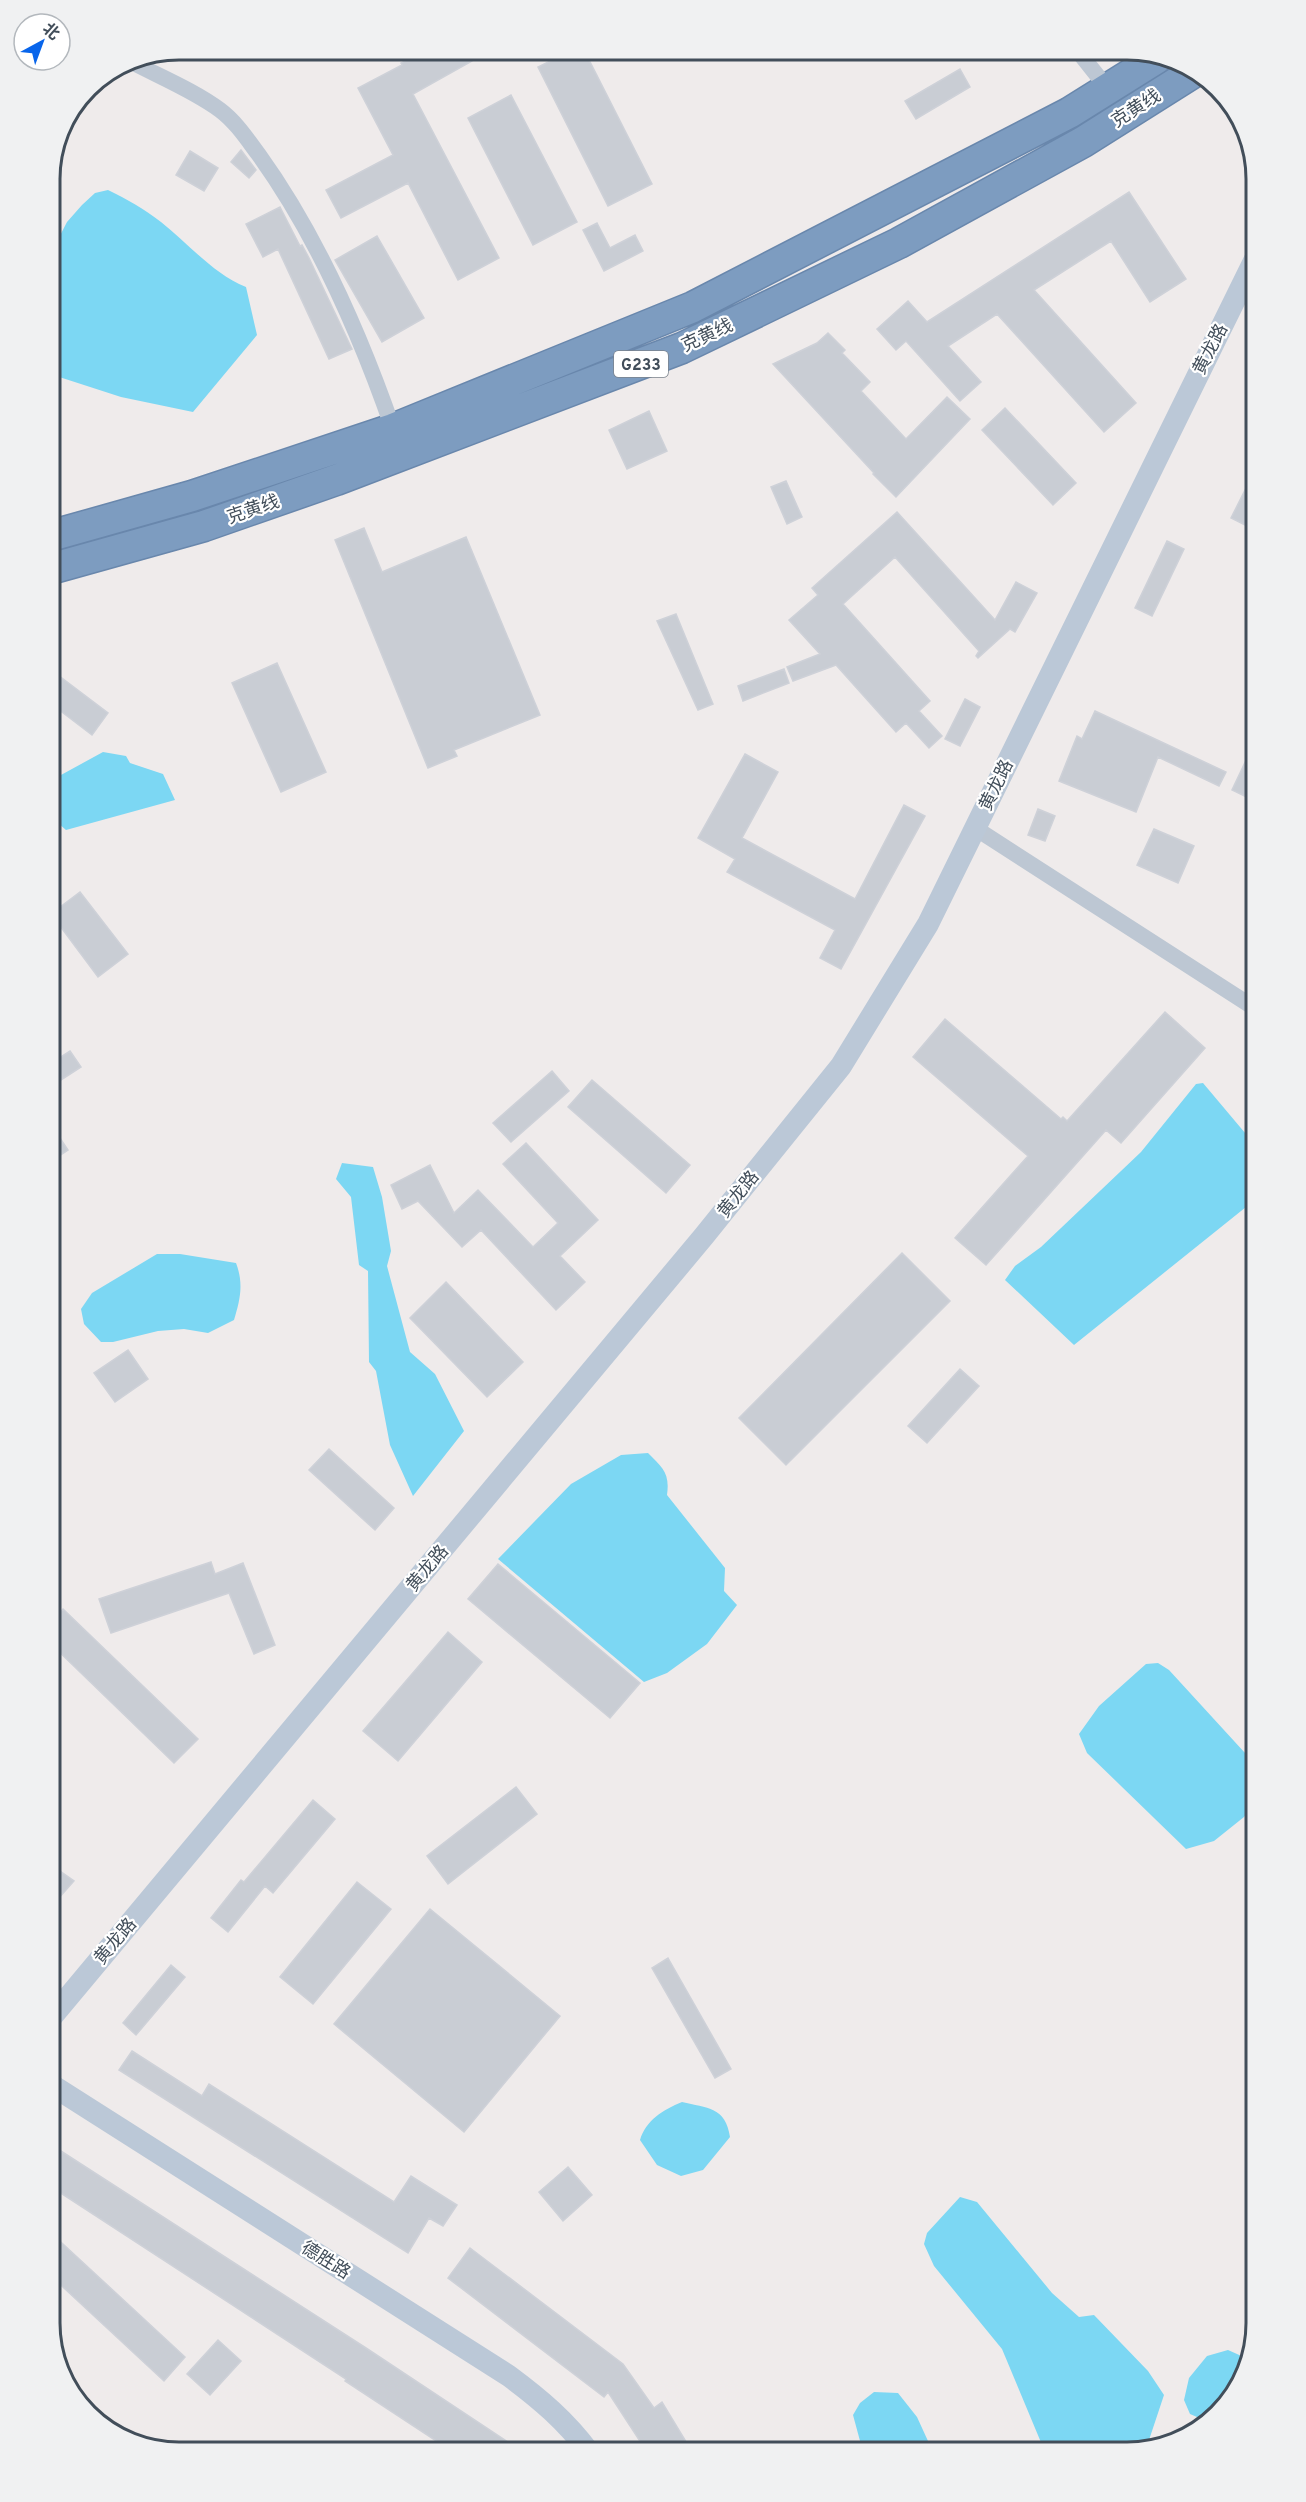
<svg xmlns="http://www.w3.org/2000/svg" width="1306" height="2502" font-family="Overpass,'Noto Sans SC',sans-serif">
  <rect width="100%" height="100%" fill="#efebeb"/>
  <!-- water -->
  <path fill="#7cd7f3" d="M 108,190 C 127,199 144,209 161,222 C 189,244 212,273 246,287 L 257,335 L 193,412 L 121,397 L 50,374 L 50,255 L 67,222 L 82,205 L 95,193 Z
    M 103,752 L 126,756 L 130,763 L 163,774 L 175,800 L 66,830 L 50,816 L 50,781 Z
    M 1203,1083 L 1256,1146 L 1256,1199 L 1074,1345 L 1005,1280 L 1015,1266 L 1041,1247 L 1141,1152 L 1196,1084 Z
    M 342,1163 L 373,1167 L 382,1197 L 391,1251 L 387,1266 L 410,1352 L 435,1374 L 464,1431 L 413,1496 L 390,1445 L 376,1371 L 369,1362 L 368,1271 L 359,1265 L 351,1197 L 336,1179 Z
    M 157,1254 L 180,1254 L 236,1263 C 244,1284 240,1300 234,1320 L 208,1333 L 184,1329 L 158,1331 L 113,1342 L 101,1342 L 84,1324 L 81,1309 L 92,1293 Z
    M 648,1453 C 663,1468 670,1473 667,1495 L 725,1568 L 724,1591 L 737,1605 L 707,1644 L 667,1673 L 644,1682 L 498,1559 L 571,1484 L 621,1455 Z
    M 1158,1663 L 1169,1670 L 1256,1765 L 1256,1801 L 1244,1817 L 1214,1841 L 1186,1849 L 1087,1753 L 1079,1734 L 1099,1706 L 1146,1664 Z
    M 682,2102 C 707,2108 726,2107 730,2137 L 703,2170 L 681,2176 L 657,2165 L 640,2140 C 646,2120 663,2110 682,2102 Z
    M 960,2197 L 977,2202 L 1052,2293 L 1079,2317 L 1094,2315 L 1148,2371 L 1164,2395 L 1146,2449 L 1127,2452 L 1045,2452 L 1002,2349 L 934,2266 L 924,2244 L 927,2233 Z
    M 1228,2350 L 1246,2358 L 1235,2395 L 1204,2420 L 1190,2414 L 1184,2400 L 1189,2378 L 1207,2356 Z
    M 874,2392 L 898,2393 L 917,2417 L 933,2452 L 863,2452 L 853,2415 L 860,2403 Z"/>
  <!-- building -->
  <path fill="#c9cdd4" stroke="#ced1d8" stroke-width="1.5" d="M 425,50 L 466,50 L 472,61 L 413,94 L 499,258 L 458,280 L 408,183 L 341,218 L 326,190 L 393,155 L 358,88 L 402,65 L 401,63 Z
    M 572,50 L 584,50 L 652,184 L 608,206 L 538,67 Z
    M 960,69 L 970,87 L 916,119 L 905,101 Z
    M 511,95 L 577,222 L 533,245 L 468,118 Z
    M 241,150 L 256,170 L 249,178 L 231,162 Z
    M 190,151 L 218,168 L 204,191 L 176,175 Z
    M 1129,192 L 1186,279 L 1150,302 L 1111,241 L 1034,290 L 1136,403 L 1104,432 L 997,314 L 948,346 L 981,382 L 960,401 L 906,341 L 896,350 L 877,329 L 908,301 L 927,322 Z
    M 280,207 L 300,246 L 302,245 L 309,258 L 352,349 L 329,359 L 278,249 L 263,257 L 246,224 Z
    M 597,223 L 610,248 L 635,235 L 643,251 L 604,271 L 583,230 Z
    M 377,236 L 424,318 L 382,342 L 335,260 Z
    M 828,333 L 845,350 L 842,353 L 870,382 L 861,391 L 906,439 L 947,397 L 970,419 L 896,497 L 873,474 L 874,473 L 773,364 L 817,343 Z
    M 1005,408 L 1076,483 L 1053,505 L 982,430 Z
    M 649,411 L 667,451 L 627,469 L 609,430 Z
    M 1257,466 L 1257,531 L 1231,518 Z
    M 786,481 L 802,517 L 787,524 L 771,487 Z
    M 897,512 L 995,620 L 1016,582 L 1037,593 L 1015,632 L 1010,629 L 978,658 L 976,656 L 979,651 L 895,557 L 843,604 L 930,701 L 919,711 L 942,736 L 929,748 L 906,723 L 896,732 L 836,665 L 793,681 L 787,667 L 820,654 L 789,620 L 818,595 L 812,588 Z
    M 364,528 L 382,572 L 466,537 L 540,715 L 454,750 L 457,756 L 428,768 L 335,540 Z
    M 1167,541 L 1184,549 L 1152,616 L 1135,608 Z
    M 676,614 L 713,704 L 698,710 L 657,621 Z
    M 277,663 L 326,772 L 281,792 L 232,683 Z
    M 50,669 L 108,713 L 92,735 L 50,703 Z
    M 784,669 L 789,683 L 743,701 L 738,686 Z
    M 965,699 L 980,707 L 960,746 L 945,739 Z
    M 1095,711 L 1226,772 L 1219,786 L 1158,757 L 1136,812 L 1059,781 L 1077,736 L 1082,739 Z
    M 1257,737 L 1257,802 L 1232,790 Z
    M 745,754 L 778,772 L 742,838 L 855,899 L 904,805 L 925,816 L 841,969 L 820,958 L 835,930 L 727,872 L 735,859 L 698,838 Z
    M 1038,809 L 1055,816 L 1045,841 L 1028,835 Z
    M 1154,829 L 1194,846 L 1178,883 L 1137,865 Z
    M 80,892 L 128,954 L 98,977 L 51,914 Z
    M 1165,1012 L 1205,1048 L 1121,1143 L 1106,1130 L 986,1265 L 955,1238 L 1028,1156 L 913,1057 L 945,1019 L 1061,1119 L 1063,1117 L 1067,1121 Z
    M 70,1051 L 81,1067 L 50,1087 L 50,1064 Z
    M 552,1071 L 569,1091 L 511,1142 L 493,1123 Z
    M 592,1080 L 690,1165 L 666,1193 L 568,1107 Z
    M 50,1123 L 68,1150 L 50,1162 Z
    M 526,1143 L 598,1220 L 560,1256 L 585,1282 L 556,1310 L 481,1230 L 462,1247 L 418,1201 L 402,1209 L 391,1185 L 430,1165 L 454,1213 L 478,1190 L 533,1247 L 558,1223 L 503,1164 Z
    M 902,1253 L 950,1301 L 786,1465 L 739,1418 Z
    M 446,1282 L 523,1362 L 487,1397 L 410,1318 Z
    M 128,1350 L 148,1379 L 115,1402 L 94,1373 Z
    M 960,1369 L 979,1386 L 927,1443 L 908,1426 Z
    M 329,1449 L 394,1508 L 375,1530 L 309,1470 Z
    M 211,1562 L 215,1574 L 243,1563 L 275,1645 L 254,1654 L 229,1593 L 111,1633 L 99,1599 Z
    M 498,1564 L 640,1683 L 610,1718 L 468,1599 Z
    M 63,1609 L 198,1739 L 174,1763 L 50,1643 L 50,1623 Z
    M 448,1632 L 482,1662 L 398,1761 L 363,1731 Z
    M 516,1787 L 537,1814 L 448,1884 L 427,1856 Z
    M 313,1800 L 335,1819 L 273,1893 L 265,1886 L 228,1932 L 211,1918 L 241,1880 L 244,1882 Z
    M 50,1864 L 74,1881 L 50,1908 Z
    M 357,1882 L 391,1909 L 313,2004 L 280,1977 Z
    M 430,1909 L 560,2016 L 464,2132 L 334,2024 Z
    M 668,1958 L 731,2069 L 715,2078 L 652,1968 Z
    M 171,1965 L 185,1977 L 136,2035 L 123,2023 Z
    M 132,2051 L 202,2096 L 209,2084 L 394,2202 L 411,2176 L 457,2205 L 443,2226 L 429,2218 L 408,2253 L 119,2070 Z
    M 50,2144 L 366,2348 L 523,2452 L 453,2452 L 345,2381 L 346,2379 L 50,2186 Z
    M 568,2167 L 592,2195 L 563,2221 L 539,2192 Z
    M 50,2232 L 185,2357 L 164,2381 L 50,2275 Z
    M 470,2248 L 623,2364 L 654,2408 L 662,2402 L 688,2445 L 675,2452 L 647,2452 L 608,2392 L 604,2397 L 448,2278 Z
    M 218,2340 L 241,2361 L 210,2395 L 187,2374 Z"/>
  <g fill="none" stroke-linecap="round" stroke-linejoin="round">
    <!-- highway casing -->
    <g stroke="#6987ac" stroke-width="33">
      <path id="highway" d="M 50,536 L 192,496 L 393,429 L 693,307 L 1069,113 L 1157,58
        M 50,569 L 204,526 L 336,480 L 682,348 L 899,243 L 1083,142 L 1194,72"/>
    </g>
    <!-- street -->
    <path stroke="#bdc7d3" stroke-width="16" d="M 1077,50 L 1108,89
      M 128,60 C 158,76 193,90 220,110 C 236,122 247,139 259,155 C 318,237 360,334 393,429
      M 975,828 L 1256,1009"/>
    <!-- secondary -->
    <path stroke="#bbc8d7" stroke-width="22" d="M 50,2019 L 704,1236 L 841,1066 L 928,924 L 1256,257
      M 50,2084 L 509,2376 C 540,2399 566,2421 589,2452"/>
    <!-- highway -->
    <use href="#highway" stroke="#7d9cc0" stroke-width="30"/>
  </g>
  <g text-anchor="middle" stroke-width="4.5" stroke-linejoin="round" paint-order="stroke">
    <!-- shield labels -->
    <rect fill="#fff" stroke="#7b838c" stroke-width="1.5" x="614" y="351" width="54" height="26" rx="4.5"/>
    <g font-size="16" font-weight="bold" fill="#424e5a">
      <text x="641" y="370">G233</text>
    </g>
    <!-- street labels -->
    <g font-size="18" fill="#424e5a" stroke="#fff">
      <text transform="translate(1136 108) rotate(-33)" y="6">克黄线</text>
      <text transform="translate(707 335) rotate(-25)" y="6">克黄线</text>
      <text transform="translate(1210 349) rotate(-63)" y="6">黄龙路</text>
      <text transform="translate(253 509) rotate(-19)" y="6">克黄线</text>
      <text transform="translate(996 785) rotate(-64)" y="6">黄龙路</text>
      <text transform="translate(738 1194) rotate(-51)" y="6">黄龙路</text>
      <text transform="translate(427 1568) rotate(-50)" y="6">黄龙路</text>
      <text transform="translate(115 1941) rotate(-50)" y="6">黄龙路</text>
      <text transform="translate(326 2260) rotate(32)" y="6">德胜路</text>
    </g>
  </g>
  <!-- crop -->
  <path d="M0 0H1306V2502H0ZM179 60H1127A119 119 0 0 1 1246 179V2323A119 119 0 0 1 1127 2442H179A119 119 0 0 1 60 2323V179A119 119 0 0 1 179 60Z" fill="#f0f1f2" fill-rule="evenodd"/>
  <path fill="none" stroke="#424e5a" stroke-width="3" d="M179 60H1127A119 119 0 0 1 1246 179V2323A119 119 0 0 1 1127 2442H179A119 119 0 0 1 60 2323V179A119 119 0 0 1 179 60Z"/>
  <!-- north arrow -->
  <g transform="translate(42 42) rotate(41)"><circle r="28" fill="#ffffff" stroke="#b3b8bd" stroke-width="1.5"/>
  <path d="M0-4.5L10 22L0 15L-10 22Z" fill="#0865eb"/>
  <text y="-9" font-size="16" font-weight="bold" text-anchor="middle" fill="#424e5a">北</text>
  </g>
</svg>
